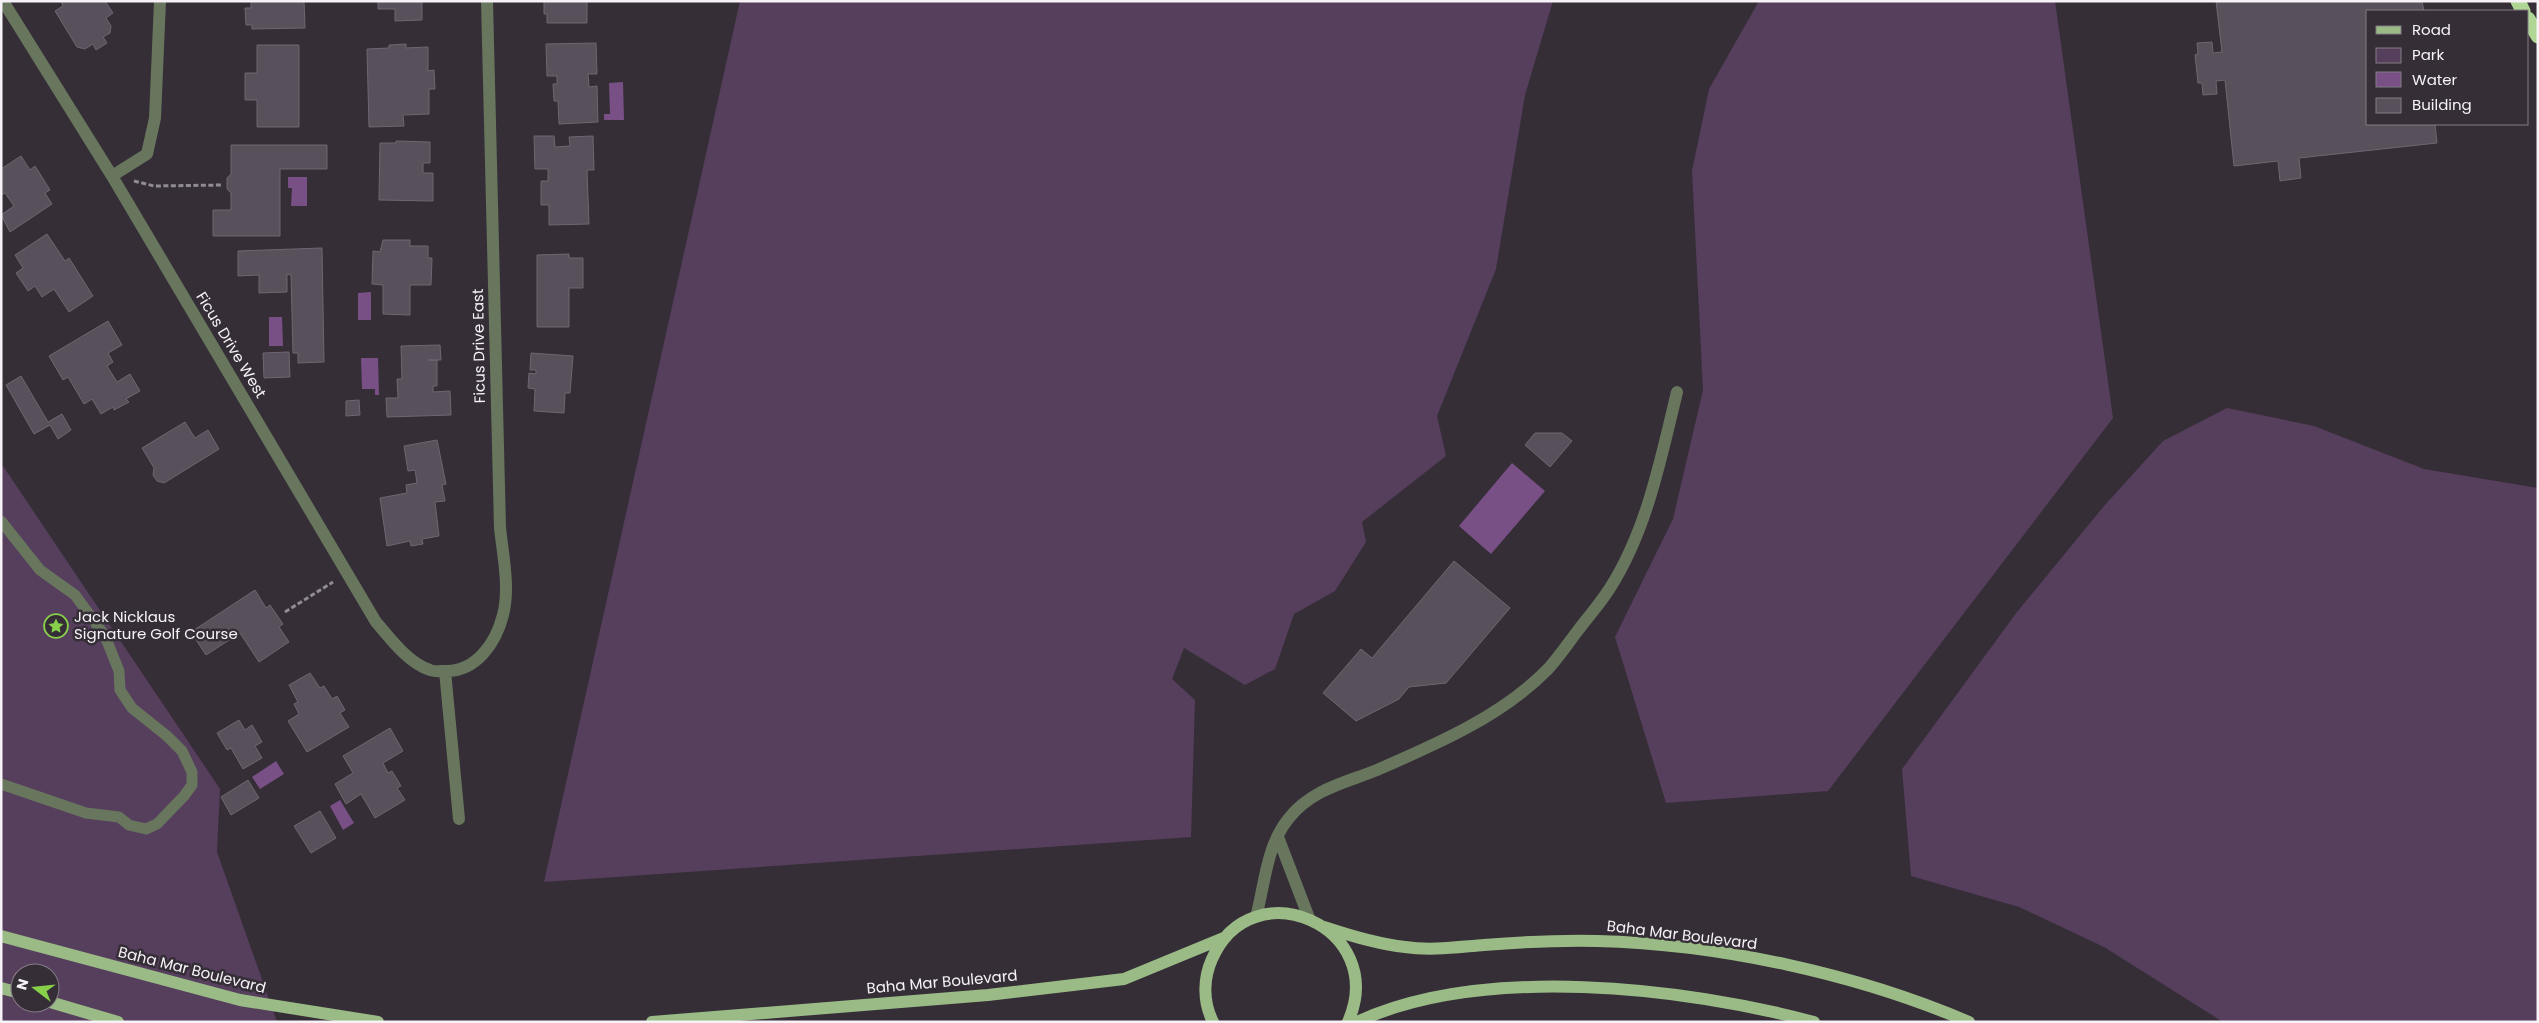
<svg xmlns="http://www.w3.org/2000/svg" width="2539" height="1023" font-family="Poppins,sans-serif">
  <rect width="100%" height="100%" fill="#352e37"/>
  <!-- green -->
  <path fill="#563e5d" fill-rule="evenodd" d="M 740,1 L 1553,1 L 1525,95 L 1496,269 L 1437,416 L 1446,456 L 1362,522 L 1366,542 L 1335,591 L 1294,614 L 1275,669 L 1245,685 L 1184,648 L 1172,679 L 1195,700 L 1191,837 L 544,882 Z
    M 1759,1 L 2055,1 L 2113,418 L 1828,791 L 1666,803 L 1615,637 L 1673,519 L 1703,390 L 1692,171 L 1709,89 Z
    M 2227,408 L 2314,426 L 2424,469 L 2538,488 L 2538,1022 L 2223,1022 L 2104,947 L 2019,907 L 1911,876 L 1902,769 L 2017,612 L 2104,506 L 2163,441 Z
    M 1,463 L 220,789 L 217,852 L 277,1022 L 1,1022 ZM 20,973 L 50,973 L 50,1003 L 20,1003 Z"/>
  <!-- water -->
  <path fill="#785085" d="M 623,82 L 624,120 L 604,120 L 604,114 L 610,114 L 609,83 Z
    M 288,177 L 307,177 L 307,206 L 291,206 L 292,188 L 288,188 Z
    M 371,292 L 371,320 L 358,320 L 358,293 Z
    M 269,317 L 282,317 L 283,346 L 269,346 Z
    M 361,358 L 378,358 L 379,395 L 375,395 L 375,389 L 362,389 Z
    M 1512,463 L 1545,491 L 1491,554 L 1459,526 Z
    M 276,761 L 284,774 L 260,789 L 252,777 Z
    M 340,800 L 354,823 L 343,830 L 330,806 Z"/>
  <!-- building -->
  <path fill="#58515b" stroke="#6e6670" d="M 61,1 L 105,1 L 113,13 L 106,18 L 111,26 L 110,33 L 103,37 L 107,43 L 96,50 L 93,44 L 85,49 L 77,47 L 55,11 L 63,6 Z
    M 251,1 L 304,1 L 305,28 L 252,29 L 252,25 L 246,25 L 245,8 L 251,8 Z
    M 378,1 L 422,1 L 422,20 L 395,21 L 395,9 L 378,9 Z
    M 544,1 L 587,1 L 587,23 L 547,23 L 547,14 L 544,14 Z
    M 2216,1 L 2422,1 L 2424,11 L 2368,11 L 2368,124 L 2435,124 L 2437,143 L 2299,158 L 2301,178 L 2280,181 L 2278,161 L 2234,166 L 2225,80 L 2216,81 L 2217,94 L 2203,95 L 2202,83 L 2198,83 L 2195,55 L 2198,54 L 2197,43 L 2212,42 L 2213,53 L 2222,52 Z
    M 596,43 L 597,74 L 588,74 L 589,87 L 597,86 L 598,122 L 559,124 L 558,101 L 554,101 L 553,84 L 557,84 L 557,76 L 547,76 L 546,44 Z
    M 406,44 L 406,48 L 428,47 L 428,71 L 434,70 L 435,89 L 429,89 L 429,114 L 403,115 L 404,126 L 369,127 L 367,49 L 389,48 L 389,45 Z
    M 257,45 L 299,45 L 299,127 L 257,127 L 257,100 L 245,100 L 245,73 L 257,73 Z
    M 534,136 L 554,136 L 555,147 L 570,146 L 569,137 L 593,136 L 594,170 L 587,170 L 589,224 L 549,225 L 549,205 L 541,205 L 541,181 L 548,181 L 548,169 L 535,169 Z
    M 396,141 L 430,142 L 430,163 L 423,163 L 423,173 L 433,173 L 433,201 L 379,200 L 380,143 L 396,143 Z
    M 231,145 L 327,145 L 327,169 L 280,169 L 280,236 L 213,236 L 213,210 L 231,210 L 231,193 L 227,189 L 227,178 L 231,174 Z
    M 21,156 L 30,170 L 35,166 L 50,190 L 45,193 L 52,204 L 10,232 L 1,215 L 14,206 L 5,193 L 1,195 L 1,169 Z
    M 47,234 L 65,261 L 69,258 L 93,296 L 69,312 L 54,289 L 42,297 L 35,286 L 28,291 L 16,273 L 23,268 L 15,255 Z
    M 383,240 L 410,240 L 410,246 L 428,246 L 428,258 L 432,258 L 431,285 L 410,285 L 410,315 L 383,314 L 383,285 L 372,284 L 373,251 L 380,252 Z
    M 322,248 L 324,362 L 298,363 L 298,353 L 293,353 L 291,275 L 287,274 L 287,292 L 259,293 L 259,275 L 238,276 L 238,251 Z
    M 569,254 L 569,258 L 583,258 L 583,288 L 569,288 L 569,327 L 537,327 L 537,255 Z
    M 108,321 L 122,345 L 108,353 L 113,362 L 107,366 L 117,382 L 130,374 L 140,391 L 126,399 L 129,402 L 114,410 L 113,407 L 101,414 L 92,399 L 84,404 L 68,377 L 63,380 L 49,356 Z
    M 440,345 L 441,360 L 428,360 L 437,360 L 437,386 L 433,386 L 433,392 L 450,391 L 451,415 L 387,417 L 386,398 L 398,398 L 397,379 L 402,379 L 401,346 Z
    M 289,352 L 290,377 L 264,378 L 263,353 Z
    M 531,353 L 573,356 L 570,393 L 565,393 L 564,413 L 534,411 L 535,389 L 528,388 L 529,373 L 536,374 L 536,370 L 530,370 Z
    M 21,376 L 48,422 L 62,414 L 71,430 L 58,439 L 50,425 L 34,434 L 6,385 Z
    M 359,400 L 360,415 L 346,416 L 346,401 Z
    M 185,422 L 195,438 L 208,430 L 219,449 L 164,483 L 157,481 L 153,475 L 154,468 L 142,448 Z
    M 1535,433 L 1562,433 L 1572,441 L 1550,467 L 1525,445 Z
    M 437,440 L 446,484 L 442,485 L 445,501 L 435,502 L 439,536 L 422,539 L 423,544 L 411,546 L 410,541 L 387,546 L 380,498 L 407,493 L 406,485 L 417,483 L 415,470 L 408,471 L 404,446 Z
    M 1454,561 L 1510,608 L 1446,683 L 1409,687 L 1399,699 L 1356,721 L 1323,693 L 1361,649 L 1372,658 Z
    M 255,590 L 266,608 L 270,605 L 283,624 L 279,627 L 289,642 L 259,662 L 240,633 L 206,655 L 191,632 Z
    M 310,673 L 320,688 L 324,686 L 332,699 L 337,696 L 345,710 L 340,713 L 349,727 L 307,752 L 288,721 L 299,714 L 294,704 L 298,702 L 289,685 Z
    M 239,720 L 245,730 L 252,725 L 262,742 L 255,746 L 262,758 L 243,769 L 231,748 L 227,750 L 217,733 Z
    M 390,728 L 403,751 L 383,763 L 388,773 L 392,771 L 401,786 L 397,788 L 405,800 L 375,818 L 361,794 L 346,804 L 335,784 L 353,773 L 343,756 Z
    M 248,780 L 259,798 L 231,815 L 221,797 Z
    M 320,811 L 336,838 L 311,853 L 294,826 Z"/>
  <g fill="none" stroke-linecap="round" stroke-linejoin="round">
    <!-- path -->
    <path stroke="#918b93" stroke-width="3" stroke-dasharray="5 2.5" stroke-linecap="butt" d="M 134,181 L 154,186 L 223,185
      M 285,612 L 333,582"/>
    <!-- lane -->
    <path stroke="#67765d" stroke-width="11" d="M 1,521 L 40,570 L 75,595 L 105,636 L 119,671 L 120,690 L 132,708 L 167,736 L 182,751 L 192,772 L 192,785 L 184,796 L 157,824 L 146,829 L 129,825 L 119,817 L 86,813 L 1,784"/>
    <!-- street -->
    <path stroke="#67765d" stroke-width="12" d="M 3,1 L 112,176 L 376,622 C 391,639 408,663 430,670 C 434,672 441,671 445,671 C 476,672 496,643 503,615 C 510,588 503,556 500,528 L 487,1
      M 112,176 L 147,154 L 155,118 L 160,1
      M 445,671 L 459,819
      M 1278,837 L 1309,918
      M 1256,917 C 1265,884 1266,846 1289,818 C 1312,789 1345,783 1377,770 C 1437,744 1502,716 1548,669 C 1558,658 1567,645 1576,633 C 1587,618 1600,604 1610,588 C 1647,530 1661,458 1677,392"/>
    <!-- primary -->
    <path stroke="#9bbb86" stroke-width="12" d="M 1324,927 C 1351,936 1377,944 1405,947 C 1431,951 1458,947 1484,945 C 1522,942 1559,940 1597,941 C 1720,944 1857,974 1969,1022
      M 1,936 L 240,1000 L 378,1022
      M 1,988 L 20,993
      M 50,1002 L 118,1022
      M 652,1022 L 988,995 L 1124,979 L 1226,937
      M 1213,1022 C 1203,1002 1203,979 1212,959 C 1252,867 1390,927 1348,1022
      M 1357,1022 C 1482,964 1684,987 1814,1022"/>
    <!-- highway -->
    <path stroke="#b0d696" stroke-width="15" d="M 2518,1 L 2523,11
      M 2528,19 L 2538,36"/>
  </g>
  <!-- icons -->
  <defs>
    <g id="sight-ring" transform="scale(1.25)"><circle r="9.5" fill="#352e37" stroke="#88cf4a" stroke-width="1.5"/><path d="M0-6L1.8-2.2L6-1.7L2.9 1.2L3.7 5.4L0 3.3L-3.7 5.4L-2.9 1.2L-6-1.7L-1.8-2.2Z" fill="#88cf4a"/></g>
  </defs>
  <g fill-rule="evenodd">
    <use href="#sight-ring" x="56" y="626"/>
  </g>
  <g text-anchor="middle" stroke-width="5" stroke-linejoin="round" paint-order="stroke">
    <!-- street labels -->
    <g font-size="15" fill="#f7f2f8" stroke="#352e37">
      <text transform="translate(231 345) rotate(59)" y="5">Ficus Drive West</text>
      <text transform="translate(479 346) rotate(-91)" y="5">Ficus Drive East</text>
      <text transform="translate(1682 935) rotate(7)" y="5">Baha Mar Boulevard</text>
      <text transform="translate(192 970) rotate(14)" y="5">Baha Mar Boulevard</text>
      <text transform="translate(942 982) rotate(-5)" y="5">Baha Mar Boulevard</text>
    </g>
    <!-- poi labels -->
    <g font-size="15" fill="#f7f2f8" stroke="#352e37" text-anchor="start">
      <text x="74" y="622">Jack Nicklaus<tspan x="74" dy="17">Signature Golf Course</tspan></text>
    </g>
  </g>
  <!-- border -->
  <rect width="2539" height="1023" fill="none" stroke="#f7f2f8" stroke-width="5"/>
  <!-- legend -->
  <rect x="2366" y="10" width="162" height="115" fill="#352e37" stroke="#837c84"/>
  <rect x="2376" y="26" width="25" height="8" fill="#9bbb86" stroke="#837c84"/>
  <text x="2412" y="35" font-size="15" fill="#f7f2f8">Road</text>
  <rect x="2376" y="48" width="25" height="15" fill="#563e5d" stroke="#837c84"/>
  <text x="2412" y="60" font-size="15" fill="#f7f2f8">Park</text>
  <rect x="2376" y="72" width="25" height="15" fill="#785085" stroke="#837c84"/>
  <text x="2412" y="85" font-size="15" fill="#f7f2f8">Water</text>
  <rect x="2376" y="98" width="25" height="15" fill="#58515b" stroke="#837c84"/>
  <text x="2412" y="110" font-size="15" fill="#f7f2f8">Building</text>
  <!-- north arrow -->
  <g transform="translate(35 988) rotate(286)"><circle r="24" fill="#352e37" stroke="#837c84"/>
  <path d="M0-4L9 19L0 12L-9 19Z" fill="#88cf4a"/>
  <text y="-8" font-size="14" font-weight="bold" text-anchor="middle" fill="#f7f2f8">N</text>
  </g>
</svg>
